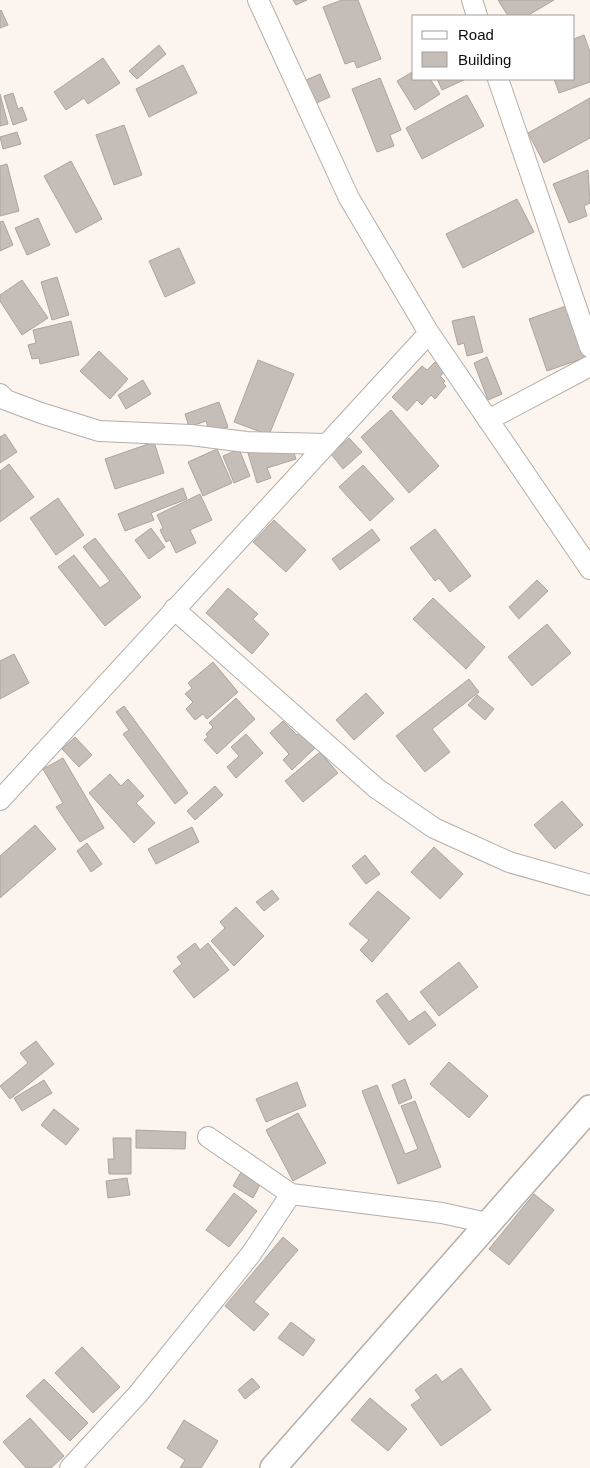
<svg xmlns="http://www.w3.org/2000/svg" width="590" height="1468" font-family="Helvetica,sans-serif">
  <rect width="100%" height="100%" fill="#fcf4ee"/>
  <!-- building -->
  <path fill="#c5bdb7" stroke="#aca49e" d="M 293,0 L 307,0 L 296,5 Z
    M 342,0 L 358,0 L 381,59 L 357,68 L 354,61 L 345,64 L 323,7 Z
    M 498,0 L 554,0 L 527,16 L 508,16 Z
    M 1,10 L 8,25 L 0,28 L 0,11 Z
    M 584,35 L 590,52 L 590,82 L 559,93 L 554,79 L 574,79 L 574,39 Z
    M 159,45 L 166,54 L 137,79 L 129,71 Z
    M 103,58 L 120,83 L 88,104 L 84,98 L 66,110 L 54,92 Z
    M 183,65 L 197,93 L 149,117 L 136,89 Z
    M 414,71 L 414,79 L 430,79 L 440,94 L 415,110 L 397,81 Z
    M 320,74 L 330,97 L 314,104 L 304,81 Z
    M 380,78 L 401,130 L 390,135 L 394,146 L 377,152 L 352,89 Z
    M 437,79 L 466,79 L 442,90 Z
    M 13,93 L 18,109 L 22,107 L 27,120 L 13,125 L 4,96 Z
    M 0,94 L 8,124 L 0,126 Z
    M 467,95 L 484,126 L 422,159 L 406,128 Z
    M 590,98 L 590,138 L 544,163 L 528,133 Z
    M 124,125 L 142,175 L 114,185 L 96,135 Z
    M 17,132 L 21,144 L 3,149 L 0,137 Z
    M 71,161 L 102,219 L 76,233 L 44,176 Z
    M 7,164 L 19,211 L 0,216 L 0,166 Z
    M 588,170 L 590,203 L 584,206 L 587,216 L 569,223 L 553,184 Z
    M 517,199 L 534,232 L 463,268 L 446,234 Z
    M 38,218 L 50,245 L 27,255 L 15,228 Z
    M 3,221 L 13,245 L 0,251 L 0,222 Z
    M 179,248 L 195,283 L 165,297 L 149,261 Z
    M 57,277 L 69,315 L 52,320 L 41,282 Z
    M 22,280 L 48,318 L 22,335 L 0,301 L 0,295 Z
    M 569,305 L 587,357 L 547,371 L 529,319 Z
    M 474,316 L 483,352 L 467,356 L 464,343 L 458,345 L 452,321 Z
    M 71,321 L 79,355 L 40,364 L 39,358 L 32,359 L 28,345 L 36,343 L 33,330 Z
    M 99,351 L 128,379 L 110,399 L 80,371 Z
    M 487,357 L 502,394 L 488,400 L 474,363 Z
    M 258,360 L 294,374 L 269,435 L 234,422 Z
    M 435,362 L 445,372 L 440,376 L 445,381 L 443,383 L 446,386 L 435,399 L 431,395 L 422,405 L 417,400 L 407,411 L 392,397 L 422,366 L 427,370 Z
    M 143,380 L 151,394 L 126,409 L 118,395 Z
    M 219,402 L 228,427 L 210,433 L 206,421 L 189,427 L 185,414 Z
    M 391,410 L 439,466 L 409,493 L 361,437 Z
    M 5,434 L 17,452 L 0,463 L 0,437 Z
    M 349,438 L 362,452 L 343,469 L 331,454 Z
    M 154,442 L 164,473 L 115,489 L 105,459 Z
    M 261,448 L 292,448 L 296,459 L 267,468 L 271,478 L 257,483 L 248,453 Z
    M 217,449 L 232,483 L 203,496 L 188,462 Z
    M 239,449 L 250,476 L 234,483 L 223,456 Z
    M 9,464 L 34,497 L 0,522 L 0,471 Z
    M 363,465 L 394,499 L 370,521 L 339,487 Z
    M 183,488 L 187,499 L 151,513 L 154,520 L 125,531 L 118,514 Z
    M 200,494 L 212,520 L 190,530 L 196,543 L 176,553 L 170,540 L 166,542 L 160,530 L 163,528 L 157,515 Z
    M 58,498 L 84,535 L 56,555 L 30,518 Z
    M 274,520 L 306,550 L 286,572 L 253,542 Z
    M 151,528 L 165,547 L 149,559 L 135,540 Z
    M 372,529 L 380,540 L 340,570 L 332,559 Z
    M 435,529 L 471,576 L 450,592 L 439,578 L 435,581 L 410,548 Z
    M 95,538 L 141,597 L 105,626 L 58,567 L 74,555 L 100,588 L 110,581 L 83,547 Z
    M 537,580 L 548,591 L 519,619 L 509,607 Z
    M 228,588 L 258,614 L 253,619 L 269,634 L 252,654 L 206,613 Z
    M 433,598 L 485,647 L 466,669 L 413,619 Z
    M 547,624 L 571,653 L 532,686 L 508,657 Z
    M 14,654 L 29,683 L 0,699 L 0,661 Z
    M 213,662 L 238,692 L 207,719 L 203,714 L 195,720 L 186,709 L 193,702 L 185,694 L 192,688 L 188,683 Z
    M 469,679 L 479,692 L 432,729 L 450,752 L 425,772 L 396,736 Z
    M 366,693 L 384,713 L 354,740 L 336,720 Z
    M 477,695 L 494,709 L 485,720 L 468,705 Z
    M 236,698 L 255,719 L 217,754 L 204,740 L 208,737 L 206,734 L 213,727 L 209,723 Z
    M 124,706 L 188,793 L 175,804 L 123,734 L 129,730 L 116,712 Z
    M 283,721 L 297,735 L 300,732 L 315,748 L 292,770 L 283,760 L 289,754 L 270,733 Z
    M 246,734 L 263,753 L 236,778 L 227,767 L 239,756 L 231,747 Z
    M 75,737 L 92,755 L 79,767 L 62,749 Z
    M 320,752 L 338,773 L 303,802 L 285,781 Z
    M 63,758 L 104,828 L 80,842 L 56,807 L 63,803 L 43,769 Z
    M 110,774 L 121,786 L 128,779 L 144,796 L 136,803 L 155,823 L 134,843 L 89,793 Z
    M 215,786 L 223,795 L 195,820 L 187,811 Z
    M 562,801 L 583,825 L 555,849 L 534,825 Z
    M 35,825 L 56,849 L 0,898 L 0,856 Z
    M 192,827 L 199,842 L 156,864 L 148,849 Z
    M 87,843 L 102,864 L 91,872 L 77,851 Z
    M 434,847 L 463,874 L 440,899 L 411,872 Z
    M 365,855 L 380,874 L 366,884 L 352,866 Z
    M 272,890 L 279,899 L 264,911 L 256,902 Z
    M 378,891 L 410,918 L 372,962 L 360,950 L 369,940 L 349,924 Z
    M 236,907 L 264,936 L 234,966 L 211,941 L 225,928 L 220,922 Z
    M 195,943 L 200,950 L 208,943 L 229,970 L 194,998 L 173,971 L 182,964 L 177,957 Z
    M 459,962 L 478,987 L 439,1016 L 420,992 Z
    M 387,993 L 409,1022 L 425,1011 L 436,1025 L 409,1045 L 376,1001 Z
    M 36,1041 L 54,1064 L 10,1099 L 0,1086 L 28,1063 L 20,1053 Z
    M 449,1062 L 488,1096 L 469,1118 L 430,1084 Z
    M 405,1079 L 412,1098 L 399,1104 L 392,1085 Z
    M 44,1080 L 52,1093 L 22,1111 L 14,1098 Z
    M 297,1082 L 306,1106 L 266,1122 L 256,1099 Z
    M 377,1085 L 405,1154 L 418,1149 L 401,1106 L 415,1101 L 441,1167 L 398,1184 L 362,1091 Z
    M 54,1109 L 79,1129 L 66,1145 L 41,1125 Z
    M 298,1113 L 326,1163 L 293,1181 L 266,1130 Z
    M 136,1130 L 186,1132 L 185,1149 L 136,1148 Z
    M 113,1138 L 131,1138 L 131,1174 L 109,1174 L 108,1159 L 114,1159 Z
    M 241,1172 L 261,1183 L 253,1198 L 233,1186 Z
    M 127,1178 L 130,1195 L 108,1198 L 106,1181 Z
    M 234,1193 L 257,1211 L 229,1247 L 206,1230 Z
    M 534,1194 L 554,1210 L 509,1265 L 489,1249 Z
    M 283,1237 L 298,1250 L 254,1302 L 269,1314 L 254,1331 L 225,1306 Z
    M 291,1322 L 315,1340 L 303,1356 L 278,1338 Z
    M 82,1347 L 120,1387 L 93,1413 L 55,1373 Z
    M 461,1368 L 491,1410 L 441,1446 L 411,1405 L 421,1398 L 415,1390 L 436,1374 L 442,1382 Z
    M 252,1378 L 260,1387 L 245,1399 L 238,1390 Z
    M 44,1379 L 88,1423 L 70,1441 L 26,1396 Z
    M 370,1398 L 407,1429 L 388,1451 L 351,1420 Z
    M 30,1418 L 64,1456 L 51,1468 L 26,1468 L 3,1442 Z
    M 184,1420 L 218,1441 L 201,1468 L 180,1468 L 185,1460 L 167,1448 Z"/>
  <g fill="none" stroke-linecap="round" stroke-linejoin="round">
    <!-- minor casing -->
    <g stroke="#b5aea8" stroke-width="22">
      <path id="minor" d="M 258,0 L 349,198 L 429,333 L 590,569
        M 472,0 L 477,16
        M 498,79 L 590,347
        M 0,394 L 6,400 L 41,413 L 99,431 L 191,435 L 246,442 L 327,444
        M 488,420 L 590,366
        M 174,609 L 376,788 L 434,828 L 509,862 L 590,885
        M 0,800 L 429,333
        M 208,1137 L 291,1194 L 442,1213 L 487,1223
        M 70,1468 L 138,1394 L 251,1254 L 291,1194"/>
    </g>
    <!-- tertiary casing -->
    <g stroke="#b5aea8" stroke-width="28">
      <path id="tertiary" d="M 273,1468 L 590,1108"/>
    </g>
    <!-- minor -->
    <use href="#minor" stroke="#fff" stroke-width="20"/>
    <!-- tertiary -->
    <use href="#tertiary" stroke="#fff" stroke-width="25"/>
  </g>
  <!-- legend -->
  <rect x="412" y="15" width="162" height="65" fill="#ffffff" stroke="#9f9e9d"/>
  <rect x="422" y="31" width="25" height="8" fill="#ffffff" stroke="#9f9e9d"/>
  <text x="458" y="40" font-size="15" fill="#0f0c0a">Road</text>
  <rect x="422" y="52" width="25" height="15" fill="#c5bdb7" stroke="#9f9e9d"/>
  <text x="458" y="65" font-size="15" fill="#0f0c0a">Building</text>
</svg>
